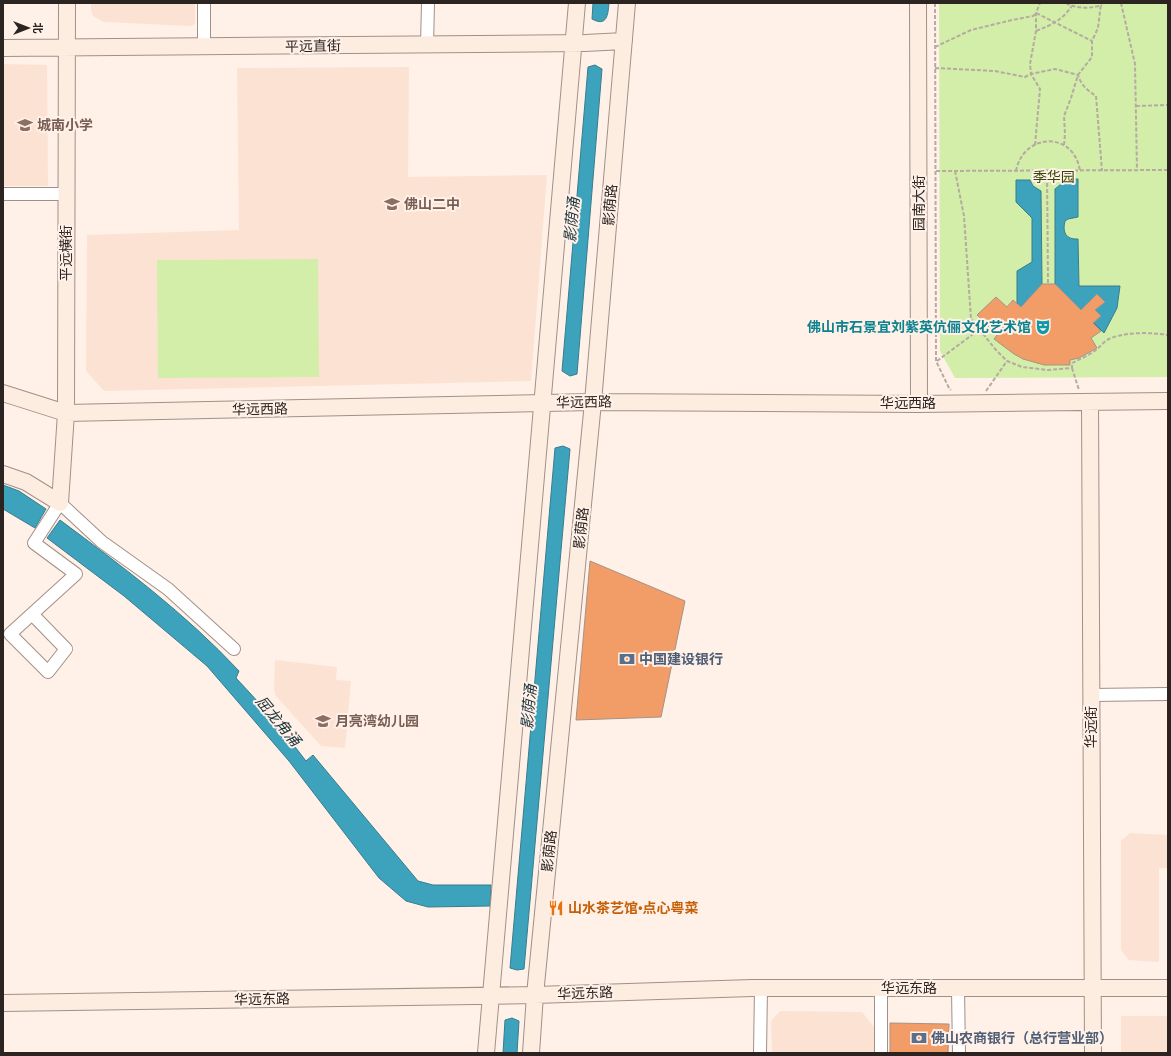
<svg xmlns="http://www.w3.org/2000/svg" width="1171" height="1056" viewBox="0 0 1171 1056" font-family="Rubik,'Noto Sans SC',sans-serif">
<style>
.built{fill:#fce2d3}
.green{fill:#d2eea9}
.water{fill:#3da3bc;stroke:#387d8d}
.building{fill:#f29c67;stroke:#a49389}
.lines{fill:none;stroke-linecap:round;stroke-linejoin:round}
.street-casing{stroke:#a19087;stroke-width:14}
.secondary-casing{stroke:#a19087;stroke-width:18}
.path{stroke:#b6aaa3;stroke-width:2;stroke-dasharray:4 2;stroke-linecap:butt}
.street{stroke:#fff;stroke-width:12}
.secondary{stroke:#fdede0;stroke-width:16}
.labels{text-anchor:middle;stroke-width:4;stroke-linejoin:round;paint-order:stroke}
.street-label{font-size:14px;fill:#2b2420;stroke:#fff0e8}
.education-label{font-size:14px;font-weight:bold;fill:#785e54;stroke:#fff0e8;text-anchor:start}
.park-label{font-size:14px;fill:#344804;stroke:#fff0e8}
.culture-label{font-size:14px;font-weight:bold;fill:#0d838f;stroke:#fff0e8;text-anchor:end}
.service-label{font-size:14px;font-weight:bold;fill:#4e5e75;stroke:#fff0e8;text-anchor:start}
.food-label{font-size:14px;font-weight:bold;fill:#c56008;stroke:#fff0e8;text-anchor:start}
.water-label{font-size:15px;font-style:italic;fill:#1f363d;stroke:#fff0e8}
</style>
<rect width="100%" height="100%" fill="#fff0e8"/>
<path class="built" d="M 91,3 L 195,3 L 195,24 L 190,26 L 104,22 L 93,16 L 91,9 Z
M 3,64 L 47,65 L 48,186 L 3,186 Z
M 409,67 L 408,177 L 547,175 L 531,381 L 104,391 L 86,371 L 87,235 L 239,230 L 237,68 Z
M 275,660 L 337,667 L 336,680 L 351,681 L 345,748 L 321,746 L 276,696 L 274,689 Z
M 1130,833 L 1168,835 L 1168,868 L 1159,868 L 1159,962 L 1129,960 L 1121,950 L 1121,841 Z
M 780,1011 L 862,1012 L 875,1028 L 875,1053 L 772,1053 L 771,1021 Z
M 1121,1016 L 1168,1016 L 1168,1053 L 1121,1053 Z"/>
<path class="green" d="M 939,3 L 1168,3 L 1168,377 L 955,378 L 940,351 Z
M 318,259 L 319,377 L 158,378 L 157,260 Z"/>
<path class="water" d="M 593,3 L 609,3 C 608,15 607,27 592,19 Z
M 595,65 L 602,69 L 577,374 L 570,376 L 562,371 L 588,67 Z
M 1064,179 L 1078,179 L 1078,217 L 1068,219 L 1065,221 C 1062,232 1066,240 1078,239 L 1079,286 L 1120,286 L 1117,308 L 1104,333 L 1055,284 L 1055,189 L 1060,185 Z
M 1016,180 L 1030,180 L 1033,186 L 1041,191 L 1042,284 L 1021,307 L 1017,304 L 1017,271 L 1032,262 L 1032,218 L 1016,202 Z
M 563,446 L 570,449 L 524,969 L 517,970 L 510,968 L 555,448 Z
M 3,485 L 19,491 L 46,509 L 35,528 L 3,509 Z
M 60,520 C 123,567 185,613 239,671 L 236,678 C 261,704 284,732 306,761 L 313,755 L 418,881 L 433,885 L 491,885 L 490,906 L 428,907 L 406,901 L 379,878 L 289,761 L 207,666 L 124,596 L 47,538 Z
M 512,1018 L 519,1021 L 517,1053 L 503,1053 L 505,1020 Z"/>
<path class="building" d="M 1042,284 L 1055,284 L 1081,310 L 1097,294 L 1105,302 L 1095,310 L 1101,316 L 1093,323 L 1101,331 L 1091,338 L 1097,348 L 1079,358 L 1070,360 L 1070,365 L 1044,365 L 1023,359 L 1014,354 L 994,339 L 997,335 L 977,315 L 996,297 L 1007,307 L 1013,300 L 1021,307 Z
M 590,561 L 685,601 L 661,717 L 576,720 Z
M 890,1023 L 949,1024 L 948,1053 L 890,1053 Z"/>
<g class="lines">
<defs>
<path id="street" d="M 204,3 L 204,47
M 427,45 L 428,3
M 3,194 L 66,194
M 32,614 L 66,649 L 48,672 L 10,634 L 76,574 L 34,543 L 60,503 L 102,542 L 168,589 L 234,649
M 1091,695 L 1168,694
M 881,988 L 881,1053
M 958,989 L 959,1053
M 760,1053 L 761,988"/>
<path id="secondary" d="M 918,3 L 919,404
M 3,48 L 585,43 L 624,41
M 3,393 L 66,413 L 593,402 L 919,404 L 1168,401
M 1090,402 L 1093,1053
M 3,474 L 26,482 L 60,503 L 66,413 L 67,3
M 3,1003 L 535,995 L 752,988 L 1168,988
M 486,1053 L 577,3
M 531,1053 L 535,995 L 593,402 L 627,3"/>
</defs>
<use href="#street" class="street-casing"/>
<use href="#secondary" class="secondary-casing"/>
<path class="path" d="M 935,3 L 936,361 L 949,388 L 951,390
M 1066,3 C 1078,9 1089,9 1102,5
M 1121,3 L 1135,64 L 1137,171
M 1036,31 C 1053,24 1061,21 1072,6
M 935,47 L 971,30 L 1012,20 L 1033,16 L 1036,13 L 1092,41
M 935,68 L 995,71 L 1025,77 L 1031,74 L 1055,69 L 1078,75 C 1081,85 1087,90 1096,96 L 1102,171
M 1136,106 L 1168,105
M 1035,145 L 1040,89 L 1031,74 L 1030,64 L 1036,31 L 1036,13 L 1040,3
M 1064,145 L 1065,134 L 1064,116 L 1071,98 L 1078,75 L 1092,57 L 1092,41 L 1098,28 L 1101,3
M 936,171 L 1168,170
M 955,171 L 964,216 L 971,319 L 996,350 L 1007,361 L 1022,367 L 1048,370 L 1072,368 L 1072,363 C 1080,359 1090,355 1097,349 C 1101,346 1103,342 1109,339 C 1124,332 1151,332 1168,335
M 1016,171 C 1023,133 1074,130 1080,171
M 1047,171 L 1048,284
M 937,361 L 980,329
M 1072,368 L 1079,390
M 986,391 L 1007,361"/>
<use href="#street" class="street"/>
<use href="#secondary" class="secondary"/>
</g>
<defs>
<symbol id="school-bare" viewBox="-9 -9 18 18"><path d="M0-5L7-2L0 1L-7-2ZM-4 1L0 2.5L4 1V4Q0 6-4 4Z" fill="#8d6e63" stroke="#fff0e8" stroke-width="2.5" paint-order="stroke"/></symbol>
<symbol id="theatre-bare" viewBox="-9 -9 18 18"><path d="M-5-5.5Q0-4 5-5.5V0Q5 5 0 6Q-5 5-5 0ZM-3.3-2.5H-1v1.5H-3.3ZM1-2.5H3.3v1.5H1ZM-2.8 1Q0 5.5 2.8 1Z" fill="#0f9aa8" stroke="#fff0e8" stroke-width="2.5" paint-order="stroke"/></symbol>
<symbol id="bank-bare" viewBox="-9 -9 18 18"><path d="M-6-4H6V4H-6ZM0-2.3a2.3 2.3 0 1 0 0 4.6a2.3 2.3 0 1 0 0-4.6Z" fill="#5c6f8a" stroke="#fff0e8" stroke-width="2.5" paint-order="stroke"/></symbol>
<symbol id="restaurant-bare" viewBox="-9 -9 18 18"><path d="M-5-6h1v4h1v-4h1v4h1v-4h1v5L-1.5 .5V6h-2V.5L-5-1ZM5-6V6H3V1.5H1.5Q1.5-4 5-6Z" fill="#e8710a" stroke="#fff0e8" stroke-width="2.5" paint-order="stroke"/></symbol>
</defs>
<g fill-rule="evenodd">
<use href="#school-bare" x="14" y="114" width="22" height="22"/>
<use href="#school-bare" x="381" y="193" width="22" height="22"/>
<use href="#theatre-bare" x="1032" y="316" width="22" height="22"/>
<use href="#bank-bare" x="616" y="648" width="22" height="22"/>
<use href="#school-bare" x="312" y="710" width="22" height="22"/>
<use href="#restaurant-bare" x="545" y="897" width="22" height="22"/>
<use href="#bank-bare" x="908" y="1027" width="22" height="22"/>
</g>
<g class="labels">
<g class="street-label">
<text transform="translate(313 46) rotate(-1)" y="5">平远直街</text>
<text transform="translate(919 203) rotate(-90)" y="5">园南大街</text>
<text transform="translate(610 205) rotate(-85)" y="5">影荫路</text>
<text transform="translate(66 253) rotate(-90)" y="5">平远横街</text>
<text transform="translate(584 402) rotate(-1)" y="5">华远西路</text>
<text x="908" y="408">华远西路</text>
<text transform="translate(260 409) rotate(-1)" y="5">华远西路</text>
<text transform="translate(581 528) rotate(-84)" y="5">影荫路</text>
<text transform="translate(1091 727) rotate(-90)" y="5">华远街</text>
<text transform="translate(549 851) rotate(-84)" y="5">影荫路</text>
<text x="909" y="993">华远东路</text>
<text transform="translate(585 993) rotate(-2)" y="5">华远东路</text>
<text transform="translate(262 999) rotate(-1)" y="5">华远东路</text>
</g>
<g class="education-label">
<text x="37" y="130">城南小学</text>
<text x="404" y="209">佛山二中</text>
<text x="335" y="726">月亮湾幼儿园</text>
</g>
<g class="park-label">
<text x="1054" y="182">季华园</text>
</g>
<g class="culture-label">
<text x="1031" y="332">佛山市石景宜刘紫英伉俪文化艺术馆</text>
</g>
<g class="service-label">
<text x="639" y="664">中国建设银行</text>
<text x="931" y="1043">佛山农商银行（总行营业部）</text>
</g>
<g class="food-label">
<text x="568" y="913">山水茶艺馆·点心粤菜</text>
</g>
<g class="water-label">
<text transform="translate(572 220) rotate(-85)" y="5">影荫涌</text>
<text transform="translate(529 707) rotate(-85)" y="5">影荫涌</text>
<text transform="translate(278 721) rotate(50)" y="5">屈龙角涌</text>
</g>
</g>
<rect width="1171" height="1056" fill="none" stroke="#2b2420" stroke-width="8"/>
<g transform="translate(28 28) rotate(90)" stroke="#fff0e8" stroke-width="3" paint-order="stroke">
<path d="M0-3L7 15L0 10L-7 15Z" fill="#2b2420"/>
<text y="-6" font-size="11" font-weight="bold" text-anchor="middle" fill="#2b2420">北</text>
</g>
</svg>
